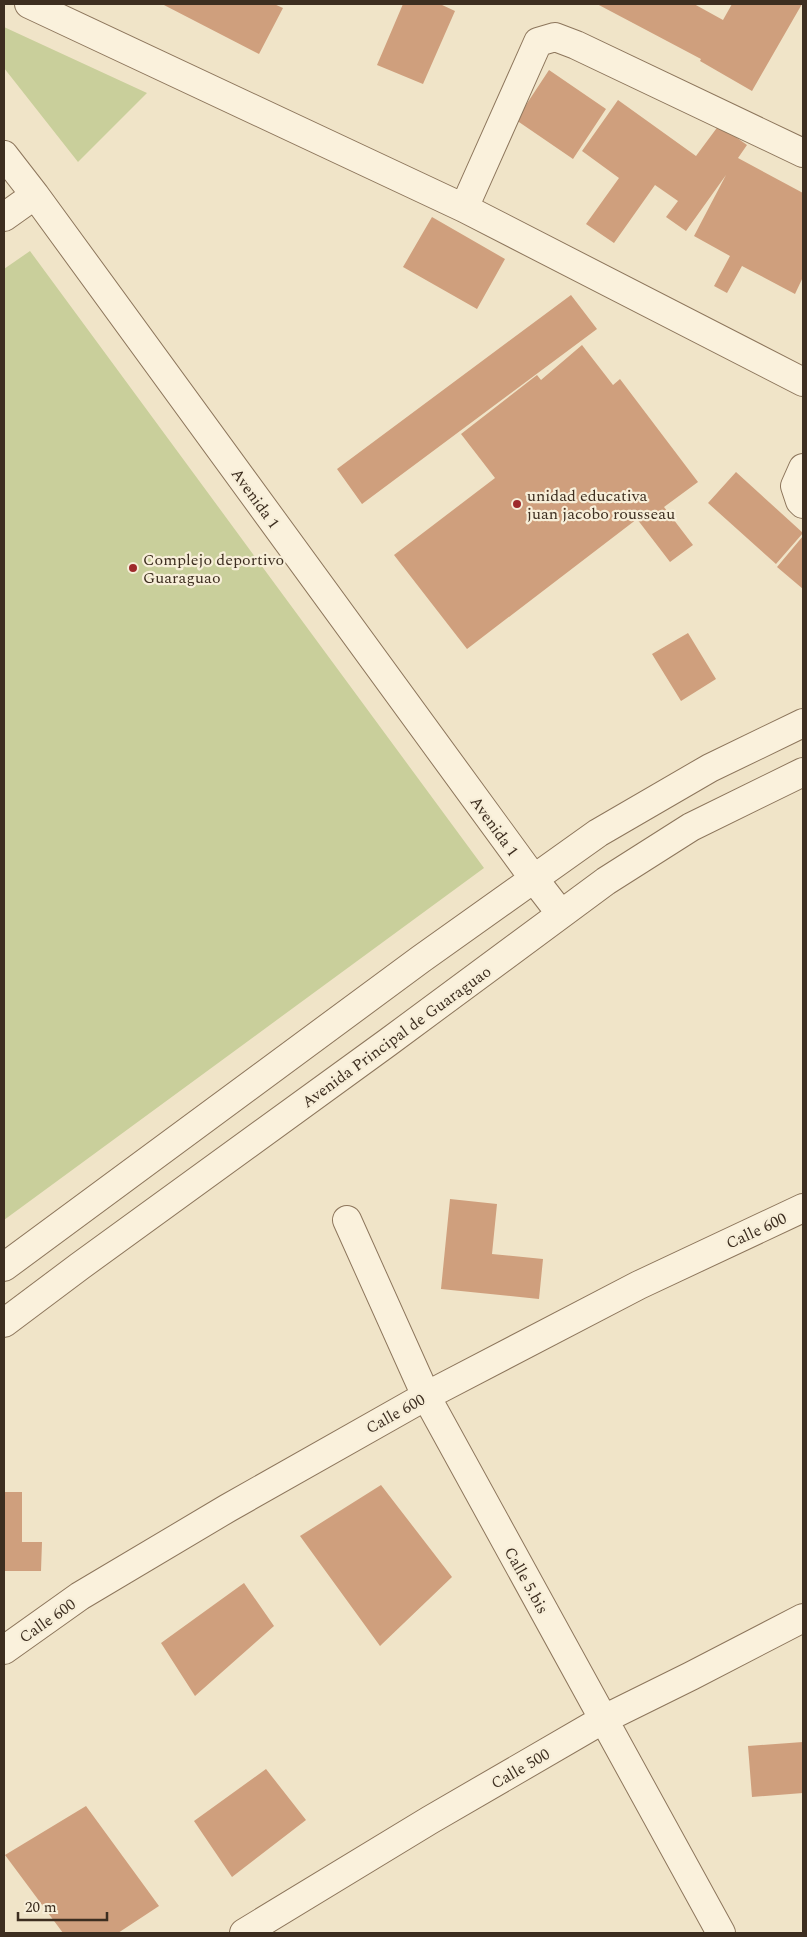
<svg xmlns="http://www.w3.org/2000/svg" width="807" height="1937" viewBox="0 0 807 1937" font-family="Spectral,serif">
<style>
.green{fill:#c9cf9b}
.building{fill:#cf9f7d}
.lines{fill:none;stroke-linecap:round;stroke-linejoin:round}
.minor-casing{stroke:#8d765c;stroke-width:30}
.minor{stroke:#faf1dc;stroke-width:28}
.poi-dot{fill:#9e2a2b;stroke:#f7eed8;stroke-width:2}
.labels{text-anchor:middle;stroke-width:4.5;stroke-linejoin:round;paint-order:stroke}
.poi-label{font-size:16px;fill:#3d2e20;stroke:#f7eed8;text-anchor:start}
.street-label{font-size:16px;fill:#3d2e20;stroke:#f7eed8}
</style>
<rect width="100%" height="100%" fill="#f0e4c8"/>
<path class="green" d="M 4,27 L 147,93 L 78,162 L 4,68 Z
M 30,251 L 484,868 L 4,1220 L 4,269 Z"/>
<path class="building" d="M 162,4 L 274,4 L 283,8 L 259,54 Z
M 403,4 L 440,4 L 455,11 L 423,84 L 377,65 Z
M 597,4 L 694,4 L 723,20 L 732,4 L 802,4 L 752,91 L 700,61 L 701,59 Z
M 549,70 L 606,109 L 573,159 L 516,120 Z
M 618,100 L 696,156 L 719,125 L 747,145 L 738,158 L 803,193 L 803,277 L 795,294 L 742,266 L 727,293 L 714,286 L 730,256 L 694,236 L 726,175 L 686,231 L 666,217 L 678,201 L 655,185 L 614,243 L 586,224 L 619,178 L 582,151 Z
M 432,217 L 505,259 L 477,309 L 403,267 Z
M 571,295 L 597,329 L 362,504 L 337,469 Z
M 582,345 L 613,385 L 620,379 L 698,482 L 664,507 L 693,545 L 670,562 L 637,519 L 467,649 L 394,555 L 495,478 L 461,434 L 537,375 L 541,380 Z
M 736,472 L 803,533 L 776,564 L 708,503 Z
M 803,536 L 803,589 L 777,567 Z
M 688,633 L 716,679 L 681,701 L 652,654 Z
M 450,1199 L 497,1204 L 492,1254 L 543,1259 L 539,1299 L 441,1289 Z
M 381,1485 L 452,1577 L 380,1646 L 300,1536 Z
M 4,1492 L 22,1492 L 22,1542 L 42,1542 L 41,1571 L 4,1571 Z
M 244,1583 L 274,1626 L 195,1696 L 161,1643 Z
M 803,1742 L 803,1793 L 752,1797 L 748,1746 Z
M 266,1769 L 306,1820 L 232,1877 L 194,1821 Z
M 86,1806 L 159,1906 L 118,1933 L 63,1933 L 5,1855 Z"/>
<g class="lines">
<defs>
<path id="minor" d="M 29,4 L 464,208 L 803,382
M 4,155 L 35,195 L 534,879 L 561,914
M 464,208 L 538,42 L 555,37 L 576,45 L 803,153
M 4,217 L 35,195
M 803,468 L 795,486 L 800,501 L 803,504
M 347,1220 L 426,1396 L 721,1933
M 4,1267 L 421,959 L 598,833 L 710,768 L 803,723
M 4,1323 L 80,1266 L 387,1043 L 606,881 L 691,827 L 803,772
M 4,1650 L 80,1596 L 228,1508 L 426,1396 L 639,1285 L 803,1208
M 244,1933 L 430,1820 L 604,1719 L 691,1676 L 803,1618"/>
</defs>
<use href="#minor" class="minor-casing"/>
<use href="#minor" class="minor"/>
</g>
<g class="poi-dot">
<circle cx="517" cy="504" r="5"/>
<circle cx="133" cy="568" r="5"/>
</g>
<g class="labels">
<g class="poi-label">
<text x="527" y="501">unidad educativa<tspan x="527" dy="18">juan jacobo rousseau</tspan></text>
<text x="143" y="565">Complejo deportivo<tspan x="143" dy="18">Guaraguao</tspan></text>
</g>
<g class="street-label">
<text transform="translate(256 498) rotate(54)" y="6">Avenida 1</text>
<text transform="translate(495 826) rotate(54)" y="6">Avenida 1</text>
<text transform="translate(396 1036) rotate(-36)" y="6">Avenida Principal de Guaraguao</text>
<text transform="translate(756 1230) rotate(-25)" y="6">Calle 600</text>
<text transform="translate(395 1413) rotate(-29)" y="6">Calle 600</text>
<text transform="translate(527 1580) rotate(61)" y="6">Calle 5.bis</text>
<text transform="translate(47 1620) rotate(-35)" y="6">Calle 600</text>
<text transform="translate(520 1768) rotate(-30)" y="6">Calle 500</text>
</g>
</g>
<rect width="807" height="1937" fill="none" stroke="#3d2e20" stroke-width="10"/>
<path d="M18 1912v8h89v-8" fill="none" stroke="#3d2e20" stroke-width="2.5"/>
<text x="25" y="1912" font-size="15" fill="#3d2e20" stroke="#f7eed8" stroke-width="4" paint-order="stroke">20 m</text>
</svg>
